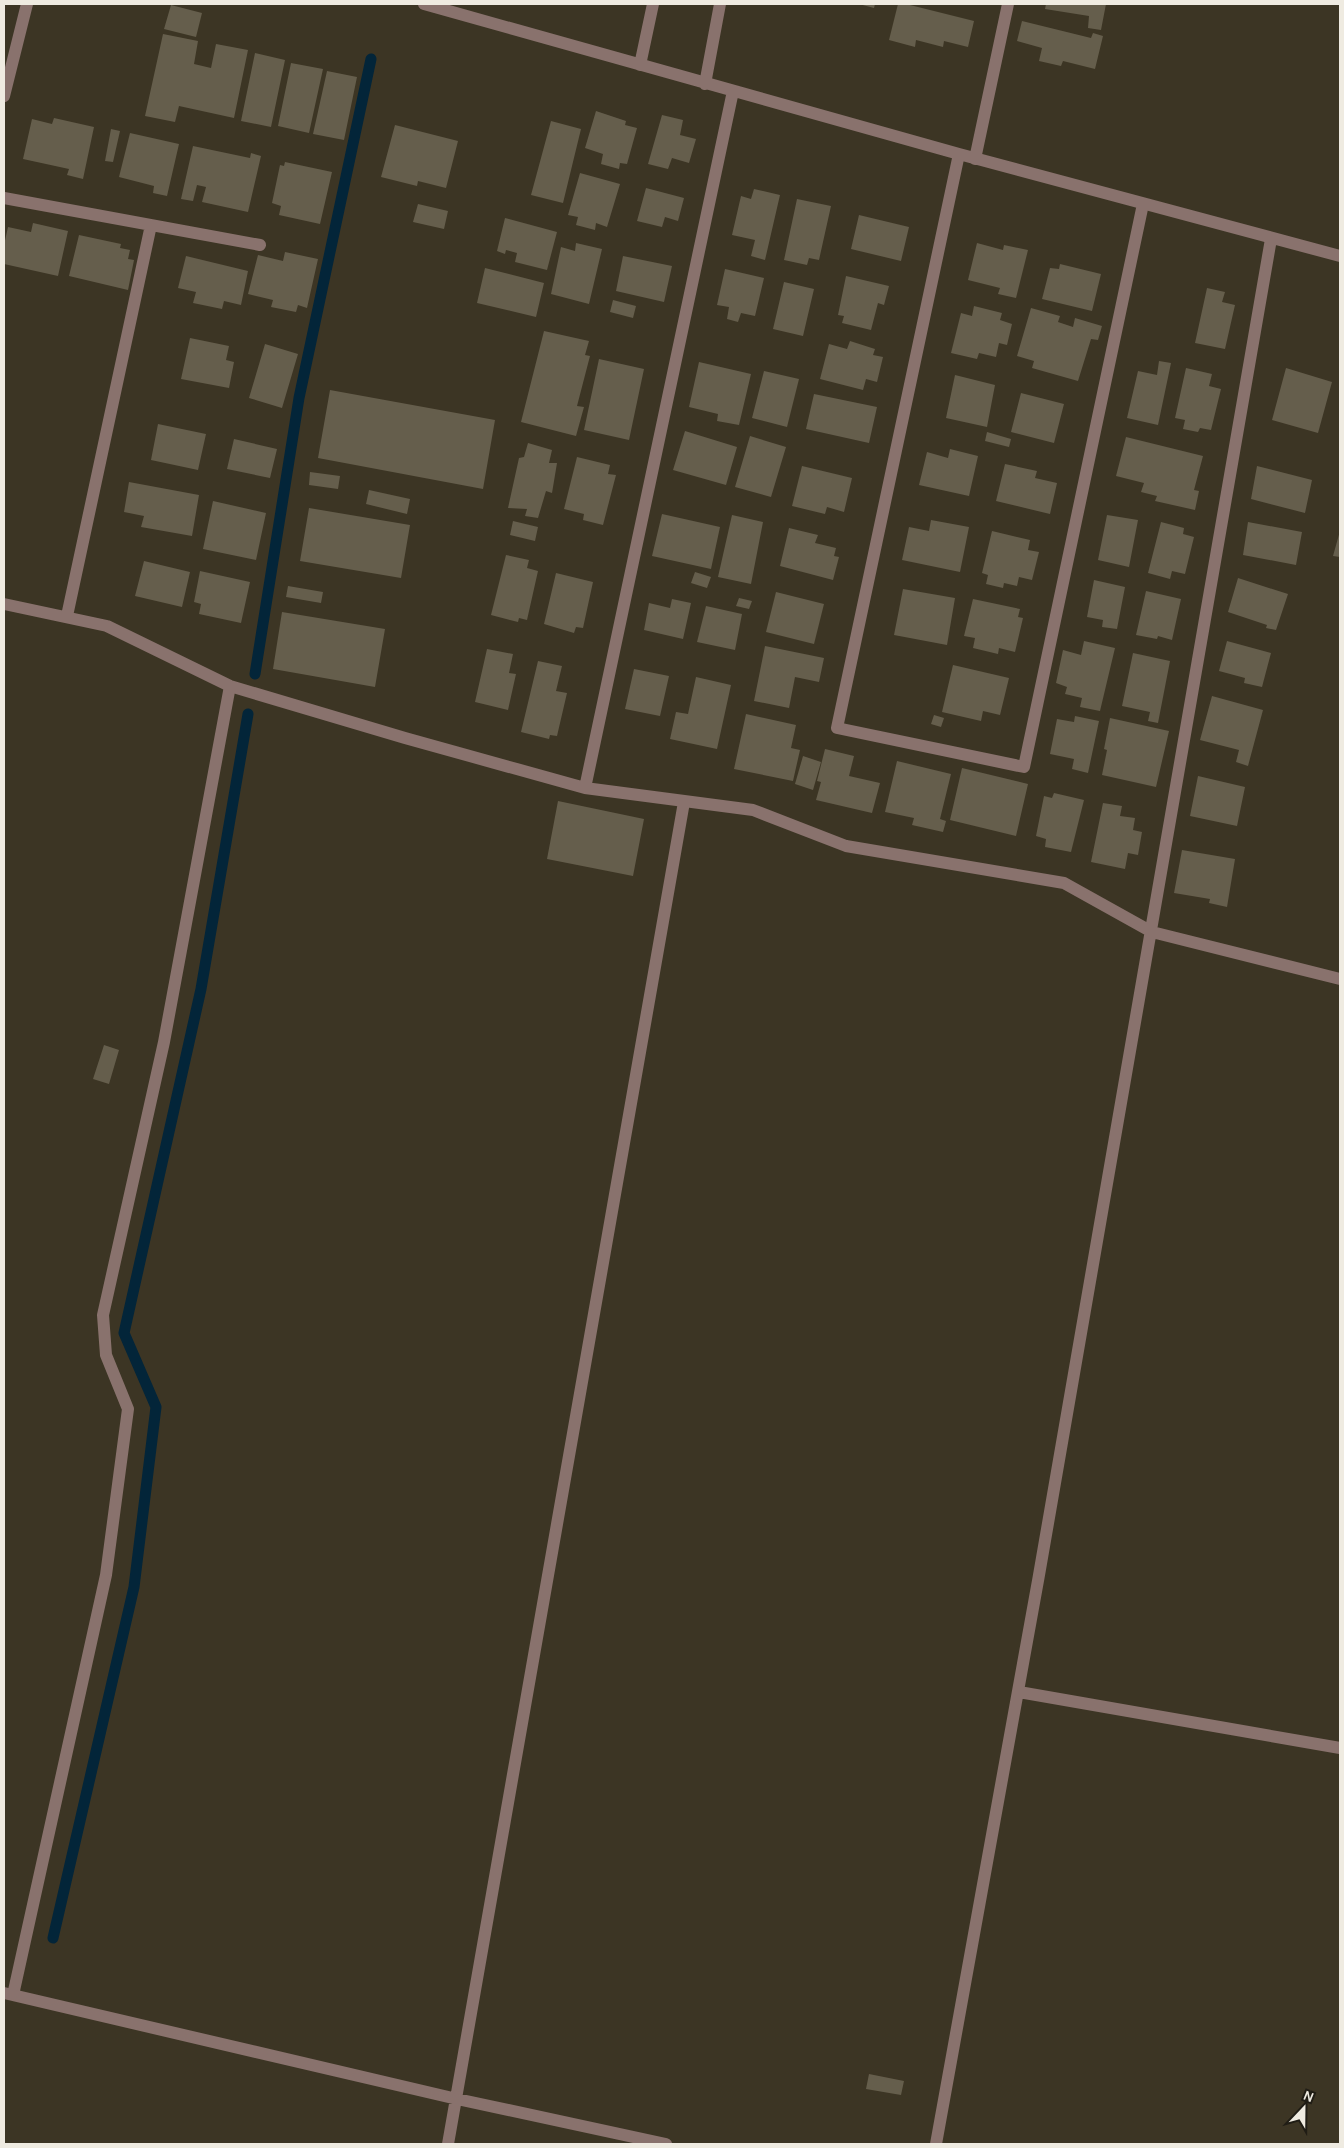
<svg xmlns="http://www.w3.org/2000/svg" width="1344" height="2148" viewBox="0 0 1344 2148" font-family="Karla,sans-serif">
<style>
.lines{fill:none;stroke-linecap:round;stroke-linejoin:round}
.stream{stroke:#032539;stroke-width:11}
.building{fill:#655e4c}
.minor{stroke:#89726d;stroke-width:12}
</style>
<rect width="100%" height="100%" fill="#3c3524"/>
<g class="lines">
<path class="stream" d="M 255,674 L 299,398 L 371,59
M 53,1938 L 134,1587 L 156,1407 L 124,1333 L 201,989 L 248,714"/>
</g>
<path class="building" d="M 859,4 L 875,4 L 874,8 Z
M 898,4 L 906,4 L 974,21 L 968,47 L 944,41 L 943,47 L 916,40 L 915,47 L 889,40 Z
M 1046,4 L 1106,4 L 1101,30 L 1088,28 L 1089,16 L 1045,9 Z
M 171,5 L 202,13 L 196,37 L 164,29 Z
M 1022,21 L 1091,38 L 1093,33 L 1103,36 L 1095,69 L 1063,61 L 1061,66 L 1039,61 L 1042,48 L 1017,41 Z
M 163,34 L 198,41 L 194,64 L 211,68 L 216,44 L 248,50 L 234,118 L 179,106 L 175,122 L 145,116 Z
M 255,53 L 285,60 L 271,127 L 241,121 Z
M 291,63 L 323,69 L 309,133 L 278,126 Z
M 327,71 L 357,77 L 344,140 L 313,134 Z
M 596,111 L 626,121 L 625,125 L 637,128 L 627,164 L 620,163 L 619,169 L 601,164 L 603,154 L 585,148 Z
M 662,115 L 683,120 L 680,135 L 696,139 L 689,163 L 672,158 L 668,169 L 648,164 Z
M 54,118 L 94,127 L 83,179 L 67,175 L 69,169 L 23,159 L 32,119 L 52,124 Z
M 551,121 L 581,129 L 563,203 L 531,195 Z
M 395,125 L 458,141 L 446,188 L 418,181 L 417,186 L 381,177 Z
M 111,129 L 120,131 L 113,162 L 105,161 Z
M 130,133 L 179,144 L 167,196 L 153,193 L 154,186 L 119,177 Z
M 193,146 L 250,158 L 251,153 L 261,156 L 248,212 L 202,202 L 206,187 L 197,185 L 193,201 L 181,199 Z
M 285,162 L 332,172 L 320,224 L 279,215 L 281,206 L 272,203 L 280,165 L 284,166 Z
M 580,173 L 620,184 L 607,227 L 596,223 L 595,230 L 576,225 L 578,217 L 568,215 Z
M 646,188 L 684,198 L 678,221 L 665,217 L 662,227 L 637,221 Z
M 754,189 L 780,195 L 765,260 L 751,256 L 755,240 L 732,235 L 741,196 L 751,199 Z
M 797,199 L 831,206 L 819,260 L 809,258 L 807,265 L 784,260 Z
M 418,204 L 448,211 L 444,229 L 413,222 Z
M 859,215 L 909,227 L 901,261 L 851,249 Z
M 505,218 L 557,232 L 547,270 L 515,262 L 517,253 L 506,250 L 505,254 L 497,251 Z
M 33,223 L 68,231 L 58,276 L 4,264 L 4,245 L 8,227 L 31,232 Z
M 79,235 L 121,244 L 120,248 L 130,250 L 128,259 L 134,260 L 128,290 L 69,276 Z
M 576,243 L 602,249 L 589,304 L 551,294 L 561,247 L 575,251 Z
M 977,243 L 1003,250 L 1004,245 L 1028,250 L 1016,298 L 998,294 L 1000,288 L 968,280 Z
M 285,252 L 318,259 L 307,308 L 298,305 L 296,312 L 271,307 L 273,300 L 248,294 L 258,255 L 283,261 Z
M 186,256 L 248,271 L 241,305 L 224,301 L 222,309 L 193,303 L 196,292 L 178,288 Z
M 623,256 L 672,266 L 664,302 L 616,291 Z
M 1060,264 L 1101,274 L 1092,311 L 1042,299 L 1050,268 L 1059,269 Z
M 485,268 L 544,283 L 536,317 L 477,303 Z
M 725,269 L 764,278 L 755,316 L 741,313 L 738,322 L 727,319 L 729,307 L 717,305 Z
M 846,276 L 889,286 L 884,305 L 878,303 L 871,330 L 842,323 L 844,316 L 838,315 Z
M 784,282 L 814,289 L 803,336 L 773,329 Z
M 1207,288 L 1225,292 L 1222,302 L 1235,305 L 1225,349 L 1195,343 Z
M 613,300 L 636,306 L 633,318 L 610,312 Z
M 974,306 L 1002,313 L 1000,320 L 1012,324 L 1007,345 L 999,343 L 996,357 L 979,353 L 977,359 L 951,353 L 961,313 L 972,316 Z
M 1031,308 L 1060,316 L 1058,322 L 1073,327 L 1075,318 L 1102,326 L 1098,340 L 1091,339 L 1078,381 L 1032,368 L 1034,361 L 1017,356 Z
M 544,331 L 589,341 L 585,355 L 590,356 L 577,406 L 584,407 L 576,436 L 521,422 Z
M 190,338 L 229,346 L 226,360 L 234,362 L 229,388 L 181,379 Z
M 850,341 L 875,349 L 873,355 L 883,357 L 877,382 L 866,379 L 863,390 L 820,379 L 829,344 L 847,349 Z
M 265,344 L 298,354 L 282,408 L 249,398 Z
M 599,359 L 644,369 L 629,440 L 584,430 Z
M 1159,361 L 1171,363 L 1158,425 L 1127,418 L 1138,371 L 1157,375 Z
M 699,362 L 751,374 L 739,425 L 717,421 L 718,414 L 689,407 Z
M 1186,368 L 1212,374 L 1209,386 L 1221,389 L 1211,430 L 1200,428 L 1198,432 L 1183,429 L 1185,420 L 1175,418 Z
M 1286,368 L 1332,382 L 1318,433 L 1272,420 Z
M 764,371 L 799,379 L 787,427 L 752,418 Z
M 955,375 L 995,385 L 987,427 L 946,418 Z
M 330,390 L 495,420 L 483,489 L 318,458 Z
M 1021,393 L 1064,404 L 1054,443 L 1011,432 Z
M 814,394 L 877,407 L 869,443 L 806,429 Z
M 158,424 L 206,434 L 198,470 L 151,460 Z
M 685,431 L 737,447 L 726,485 L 673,470 Z
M 987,432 L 1011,439 L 1009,447 L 985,441 Z
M 750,436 L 786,447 L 771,497 L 735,487 Z
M 1126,437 L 1203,456 L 1194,490 L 1199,491 L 1195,510 L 1155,501 L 1157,496 L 1141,492 L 1144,483 L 1116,476 Z
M 234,439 L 277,449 L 270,478 L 227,469 Z
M 528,443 L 552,450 L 549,463 L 557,463 L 552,493 L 546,491 L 538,518 L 525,516 L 527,509 L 508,508 L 519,458 L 524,457 Z
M 950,449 L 978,456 L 969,496 L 919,485 L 927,452 L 948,458 Z
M 577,457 L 610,465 L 608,474 L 616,475 L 603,525 L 583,520 L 584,514 L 564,509 Z
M 1005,464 L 1037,471 L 1035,478 L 1057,483 L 1050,514 L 996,501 Z
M 802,466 L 852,478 L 844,512 L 827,507 L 825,514 L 792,506 Z
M 1257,466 L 1312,480 L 1305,513 L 1251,499 Z
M 310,472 L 340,476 L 338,489 L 309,485 Z
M 129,482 L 199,495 L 192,536 L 141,527 L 144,516 L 124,512 Z
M 369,490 L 410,499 L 407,514 L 366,504 Z
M 213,501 L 266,513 L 256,560 L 203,549 Z
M 309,508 L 410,525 L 401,578 L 300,561 Z
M 662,514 L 720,527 L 711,569 L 652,556 Z
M 732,515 L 763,522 L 751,584 L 718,577 Z
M 1107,515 L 1138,520 L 1129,567 L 1098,560 Z
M 931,520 L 969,527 L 960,572 L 902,560 L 909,527 L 929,531 Z
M 513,521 L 538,527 L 535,541 L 510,535 Z
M 1161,522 L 1184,528 L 1183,534 L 1194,537 L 1185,574 L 1172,571 L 1170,579 L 1148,573 Z
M 1248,522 L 1302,532 L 1296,565 L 1243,555 Z
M 789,528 L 818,535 L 815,543 L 836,548 L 834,556 L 839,557 L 833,580 L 780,566 Z
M 992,531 L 1030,540 L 1028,550 L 1039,552 L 1032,580 L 1019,577 L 1017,586 L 1004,583 L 1003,588 L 986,584 L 988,575 L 982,573 Z
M 1340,531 L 1340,557 L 1333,556 Z
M 506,555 L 529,560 L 527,568 L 538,571 L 527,620 L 519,618 L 518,622 L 491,615 Z
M 144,561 L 190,572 L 182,607 L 135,596 Z
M 200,571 L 250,582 L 241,623 L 199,614 L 201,604 L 194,602 Z
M 695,572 L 711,577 L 707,588 L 691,583 Z
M 556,573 L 593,582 L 583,628 L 576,627 L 574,633 L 544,624 Z
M 1238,578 L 1288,594 L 1276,630 L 1266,628 L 1267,625 L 1228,612 Z
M 1094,580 L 1125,587 L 1117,629 L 1102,627 L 1103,620 L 1087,617 Z
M 288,586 L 323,592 L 321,603 L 286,597 Z
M 903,589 L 955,598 L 947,645 L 894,635 Z
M 1146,591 L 1181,599 L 1172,640 L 1158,636 L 1157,639 L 1136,635 Z
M 776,592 L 824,604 L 814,644 L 766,632 Z
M 739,598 L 752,601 L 749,609 L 736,606 Z
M 672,599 L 691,603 L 683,639 L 644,630 L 649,603 L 670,608 Z
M 973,599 L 1020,609 L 1018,617 L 1023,618 L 1015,652 L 999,648 L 998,654 L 973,648 L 975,638 L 964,636 Z
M 706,606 L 742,614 L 735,650 L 697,642 Z
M 282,612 L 385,629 L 375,687 L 273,669 Z
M 1084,641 L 1115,648 L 1100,711 L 1080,707 L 1082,698 L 1065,694 L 1067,687 L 1056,683 L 1063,650 L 1081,655 Z
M 1227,641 L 1271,653 L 1262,687 L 1244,683 L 1245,678 L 1219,671 Z
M 765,646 L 824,658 L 819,682 L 795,677 L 789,708 L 754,701 Z
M 487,649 L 513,654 L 509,673 L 516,674 L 508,710 L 475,702 Z
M 1133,653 L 1170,661 L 1158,723 L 1148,721 L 1150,712 L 1122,706 Z
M 538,661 L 562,666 L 556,691 L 567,693 L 557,736 L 550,735 L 549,739 L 521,732 Z
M 953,665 L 1009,678 L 1000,715 L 983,711 L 981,721 L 942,712 Z
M 634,669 L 669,676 L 660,716 L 625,709 Z
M 696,677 L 731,685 L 717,749 L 670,739 L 676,712 L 688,714 Z
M 1212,696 L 1263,710 L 1248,766 L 1236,762 L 1239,750 L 1200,740 Z
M 746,714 L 796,725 L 791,748 L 800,750 L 793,781 L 734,769 Z
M 934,715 L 944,718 L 941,727 L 931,724 Z
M 1075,716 L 1099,721 L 1088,773 L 1072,769 L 1074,759 L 1050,754 L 1057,719 L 1074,722 Z
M 1110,718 L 1169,731 L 1156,787 L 1102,775 L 1107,750 L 1104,749 Z
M 825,749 L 854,756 L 849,776 L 880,783 L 872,813 L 816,800 L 821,782 L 817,781 Z
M 803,756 L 821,762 L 813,790 L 795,784 Z
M 897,761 L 951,774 L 940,819 L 946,821 L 943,832 L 912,825 L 914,818 L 885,812 Z
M 962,768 L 1028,784 L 1016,836 L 950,820 Z
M 1198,776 L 1245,787 L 1237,826 L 1190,816 Z
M 1054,793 L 1084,800 L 1071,852 L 1045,847 L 1046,839 L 1036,836 L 1044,796 L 1052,798 Z
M 558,801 L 644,819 L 633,876 L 547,859 Z
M 1103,803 L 1122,806 L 1120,816 L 1135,818 L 1133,830 L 1142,832 L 1138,855 L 1128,853 L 1125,869 L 1091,862 Z
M 1182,850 L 1235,859 L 1227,907 L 1209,903 L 1210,899 L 1174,893 Z
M 104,1045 L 119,1050 L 109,1084 L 93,1079 Z
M 869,2074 L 904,2081 L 901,2095 L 866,2089 Z"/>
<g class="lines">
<path class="minor" d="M 424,4 L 959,154 L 1340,256
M 640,65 L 653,4
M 705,84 L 720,4
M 4,96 L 27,4
M 959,154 L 837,728 L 1024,767 L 1143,204
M 975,159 L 1008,4
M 4,198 L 260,245
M 4,604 L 107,626 L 230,686 L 405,738 L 585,788 L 753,810 L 846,846 L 1064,883 L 1152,932 L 1340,979
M 67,616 L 151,225
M 585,788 L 733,91
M 1019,1692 L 1340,1748
M 4,1993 L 457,2099 L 666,2144
M 13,1995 L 106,1575 L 128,1409 L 106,1355 L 103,1315 L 164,1042 L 230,686
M 448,2144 L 684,802
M 936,2144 C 1053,1510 1162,875 1271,239"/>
</g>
<rect width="1344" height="2148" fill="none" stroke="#efebe1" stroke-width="10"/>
<g transform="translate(1304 2108) rotate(22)" stroke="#201d15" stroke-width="4" paint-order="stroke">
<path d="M0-4L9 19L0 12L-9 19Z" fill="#efebe1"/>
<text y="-8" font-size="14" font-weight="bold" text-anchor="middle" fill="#efebe1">N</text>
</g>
</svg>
